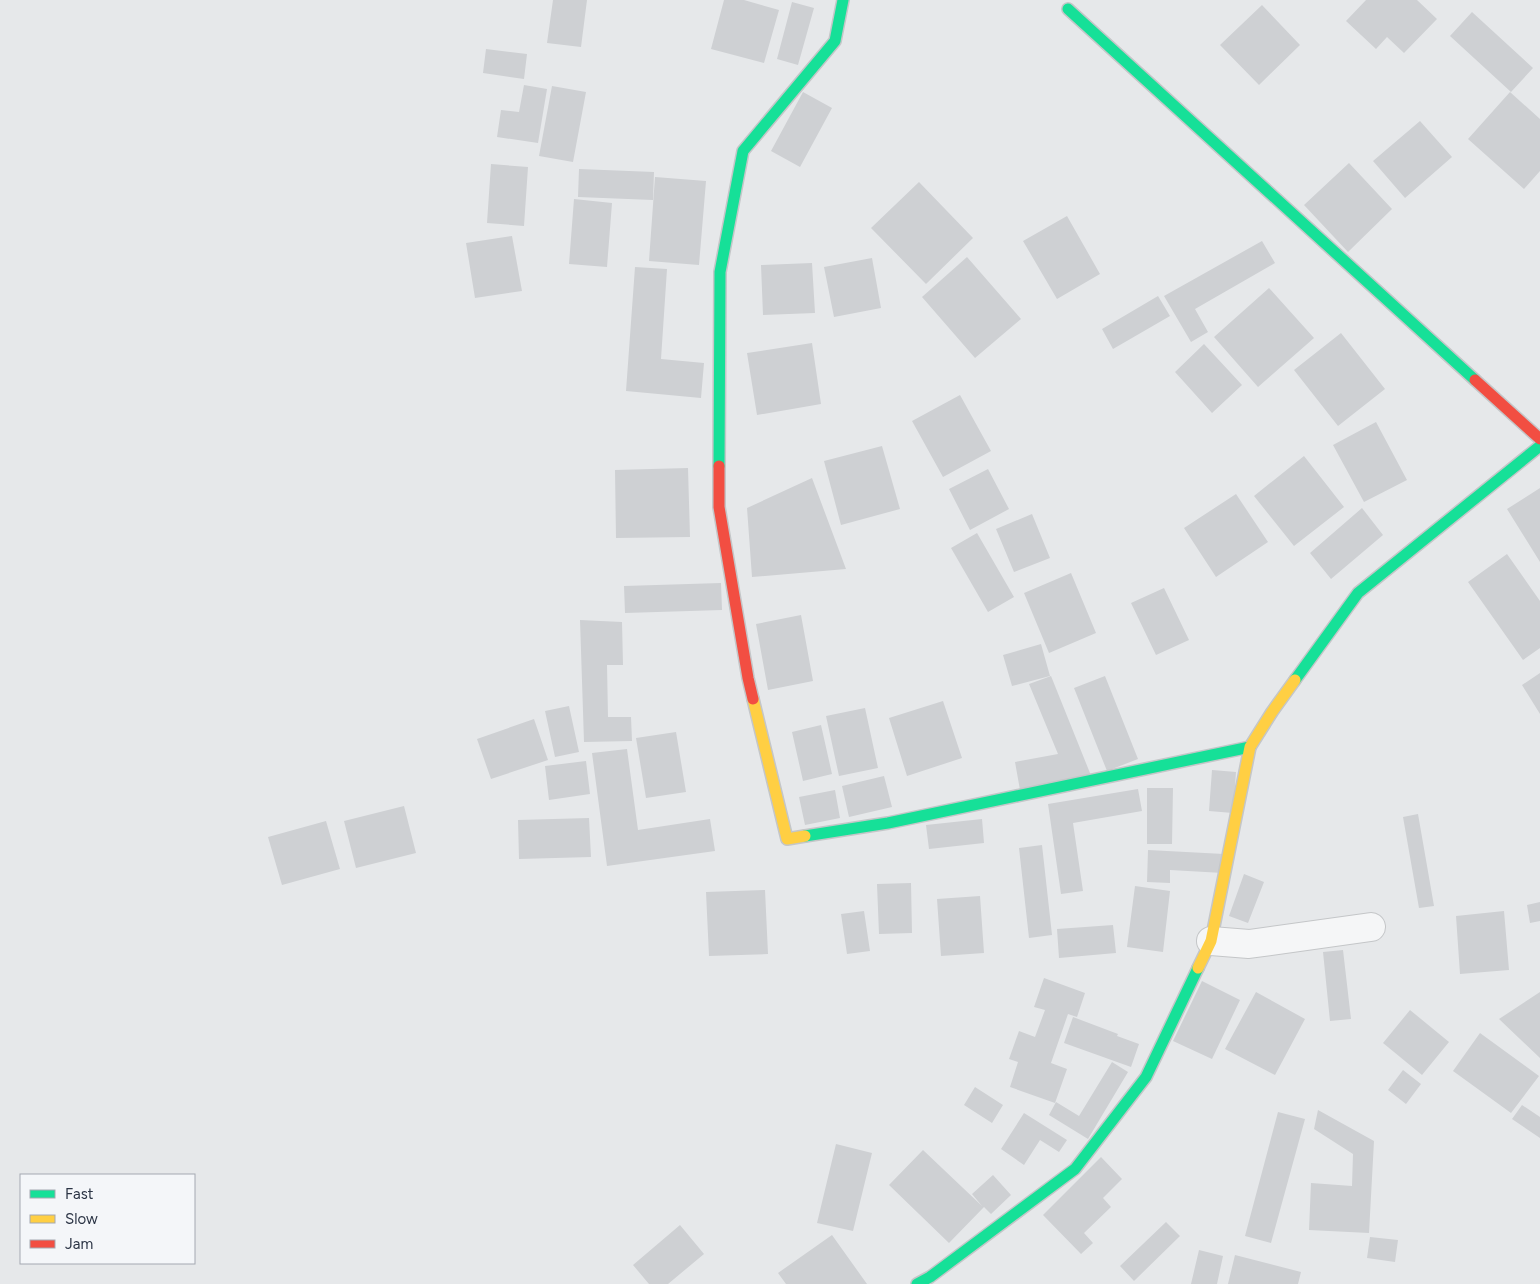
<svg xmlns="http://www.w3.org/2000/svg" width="1540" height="1284" viewBox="0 0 1540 1284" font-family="Figtree,sans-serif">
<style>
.building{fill:#ced0d3}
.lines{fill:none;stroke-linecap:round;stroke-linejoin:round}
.street-casing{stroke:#c4c6c8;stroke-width:30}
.fast-casing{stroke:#c4c6c8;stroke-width:14}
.slow-casing{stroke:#c4c6c8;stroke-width:14}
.jam-casing{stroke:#c4c6c8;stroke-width:14}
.street{stroke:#f5f6f7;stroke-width:28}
.fast{stroke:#16e098;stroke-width:11}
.slow{stroke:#ffcf43;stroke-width:11}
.jam{stroke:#f24e42;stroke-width:11}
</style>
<rect width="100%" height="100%" fill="#e6e8ea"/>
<path class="building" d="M 553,0 L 587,0 L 581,47 L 547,43 Z
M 724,0 L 744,0 L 779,10 L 764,63 L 711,49 Z
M 1366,0 L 1417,0 L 1437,19 L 1404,53 L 1387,37 L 1376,49 L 1346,21 Z
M 792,2 L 814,8 L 798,65 L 777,59 Z
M 1262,5 L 1300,45 L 1259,85 L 1220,45 Z
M 1472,12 L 1533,68 L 1511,92 L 1450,36 Z
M 486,49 L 527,54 L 524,79 L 483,73 Z
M 524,85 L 547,89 L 538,143 L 497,137 L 501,110 L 519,112 Z
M 552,86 L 586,92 L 573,162 L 539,156 Z
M 803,92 L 832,108 L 800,167 L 771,151 Z
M 1510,92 L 1540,119 L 1540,171 L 1524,189 L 1468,139 Z
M 1420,121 L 1452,157 L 1405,198 L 1373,161 Z
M 1349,163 L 1392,209 L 1348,252 L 1304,205 Z
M 491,164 L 528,167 L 524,226 L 487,223 Z
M 579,169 L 654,172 L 653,200 L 578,197 Z
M 655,177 L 706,181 L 699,265 L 649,261 Z
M 919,182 L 973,238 L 926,284 L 871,228 Z
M 574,199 L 612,203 L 607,267 L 569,264 Z
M 1067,216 L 1100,274 L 1057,299 L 1023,241 Z
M 512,236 L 522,291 L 475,298 L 466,243 Z
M 1262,241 L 1275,263 L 1195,309 L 1208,332 L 1191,342 L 1164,296 Z
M 967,257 L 1021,319 L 975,358 L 922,297 Z
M 872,258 L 881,308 L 834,317 L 824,267 Z
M 812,263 L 815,313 L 763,315 L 761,265 Z
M 635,267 L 667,269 L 661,359 L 704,363 L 701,398 L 626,391 Z
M 1269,288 L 1314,338 L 1258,387 L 1214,337 Z
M 1158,296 L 1170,316 L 1113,349 L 1102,329 Z
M 1341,333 L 1385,389 L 1338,426 L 1294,370 Z
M 812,343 L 821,404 L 757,415 L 747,353 Z
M 1204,344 L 1242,385 L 1212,413 L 1175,372 Z
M 960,395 L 991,451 L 943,477 L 912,421 Z
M 1376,422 L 1407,480 L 1364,502 L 1333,445 Z
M 882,446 L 900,509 L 841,525 L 824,461 Z
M 1304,456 L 1344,507 L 1294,546 L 1254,496 Z
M 688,468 L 690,537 L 616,538 L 615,470 Z
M 988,469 L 1009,509 L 970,530 L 949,489 Z
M 812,478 L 846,569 L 752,577 L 747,508 Z
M 1540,488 L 1540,562 L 1507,509 Z
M 1236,494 L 1268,542 L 1216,577 L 1184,528 Z
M 1362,508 L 1383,535 L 1331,579 L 1310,553 Z
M 1032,514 L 1050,558 L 1014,572 L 996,529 Z
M 977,533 L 1014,597 L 988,612 L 951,548 Z
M 1507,554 L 1540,601 L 1540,648 L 1523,660 L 1468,582 Z
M 1071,573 L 1096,633 L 1049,653 L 1024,593 Z
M 721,583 L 722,610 L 625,613 L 624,586 Z
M 1164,588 L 1189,640 L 1156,655 L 1131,603 Z
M 801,615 L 813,681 L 768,690 L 756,624 Z
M 580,620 L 622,622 L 623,665 L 607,665 L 608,717 L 631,717 L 632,741 L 584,742 Z
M 1041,644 L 1050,676 L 1012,686 L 1003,655 Z
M 1540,673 L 1540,714 L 1522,685 Z
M 1051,676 L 1092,778 L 1020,790 L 1015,762 L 1058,754 L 1029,684 Z
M 1105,676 L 1138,759 L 1107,771 L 1074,688 Z
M 943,701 L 962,758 L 907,776 L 889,718 Z
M 569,706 L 579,752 L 555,757 L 545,711 Z
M 865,708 L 878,768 L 839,776 L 826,716 Z
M 534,719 L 548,760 L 491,779 L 477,739 Z
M 821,725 L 832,774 L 803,781 L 792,732 Z
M 676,732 L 686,792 L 646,798 L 636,738 Z
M 627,749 L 638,830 L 710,819 L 715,851 L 607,866 L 592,753 Z
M 586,761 L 590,794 L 549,800 L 545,766 Z
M 1212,770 L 1236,772 L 1233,813 L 1209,811 Z
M 884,776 L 892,807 L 849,817 L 842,786 Z
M 1147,788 L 1173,788 L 1172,844 L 1147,844 Z
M 1138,789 L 1142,811 L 1073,823 L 1083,891 L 1061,894 L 1048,804 Z
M 835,790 L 840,818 L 805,825 L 799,797 Z
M 404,806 L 416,853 L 356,868 L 344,821 Z
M 1418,814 L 1434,906 L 1419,908 L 1403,817 Z
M 589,818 L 591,857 L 519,859 L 518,820 Z
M 982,819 L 984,843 L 929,849 L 926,825 Z
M 326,821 L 340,869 L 282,885 L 268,837 Z
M 1042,845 L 1052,935 L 1029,938 L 1019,848 Z
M 1148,850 L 1224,854 L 1223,873 L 1170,870 L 1170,883 L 1147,882 Z
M 1244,874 L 1264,882 L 1248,923 L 1229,916 Z
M 911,883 L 912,933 L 879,934 L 877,884 Z
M 1135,886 L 1170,891 L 1163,952 L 1127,947 Z
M 765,890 L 768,954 L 709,956 L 706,892 Z
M 980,896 L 984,953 L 941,956 L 937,899 Z
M 1540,902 L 1540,921 L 1530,923 L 1527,905 Z
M 864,911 L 870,951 L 847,954 L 841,914 Z
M 1504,911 L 1509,970 L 1460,974 L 1456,916 Z
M 1113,925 L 1116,953 L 1059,958 L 1057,929 Z
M 1343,950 L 1351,1019 L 1330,1021 L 1323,952 Z
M 1044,978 L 1085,993 L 1077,1017 L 1068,1014 L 1051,1063 L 1067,1069 L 1055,1103 L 1010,1087 L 1018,1062 L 1009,1059 L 1019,1031 L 1035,1037 L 1045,1010 L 1034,1007 Z
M 1202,981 L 1240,1000 L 1212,1059 L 1173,1041 Z
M 1256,992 L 1305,1019 L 1275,1075 L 1225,1049 Z
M 1540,992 L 1540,1058 L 1499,1019 Z
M 1410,1010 L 1449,1042 L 1422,1075 L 1383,1043 Z
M 1073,1017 L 1118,1034 L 1117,1036 L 1139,1044 L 1131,1067 L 1064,1043 Z
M 1480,1033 L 1539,1076 L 1511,1113 L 1453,1071 Z
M 1112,1062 L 1128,1072 L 1088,1139 L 1049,1115 L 1056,1102 L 1079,1116 Z
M 1403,1070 L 1421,1084 L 1406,1104 L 1388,1090 Z
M 975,1087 L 1003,1105 L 992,1123 L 964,1105 Z
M 1522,1105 L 1540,1117 L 1540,1138 L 1512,1119 Z
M 1318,1110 L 1374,1141 L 1369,1233 L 1309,1230 L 1311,1183 L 1352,1186 L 1353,1154 L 1314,1129 Z
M 1278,1112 L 1305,1119 L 1271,1243 L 1245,1236 Z
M 1024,1113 L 1067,1140 L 1059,1152 L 1040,1140 L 1024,1165 L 1001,1149 Z
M 836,1144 L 872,1153 L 853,1231 L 817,1223 Z
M 923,1150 L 982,1206 L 972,1194 L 993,1175 L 1011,1195 L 991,1214 L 984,1207 L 949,1243 L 889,1185 Z
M 1101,1157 L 1122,1179 L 1103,1198 L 1111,1207 L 1084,1233 L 1093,1243 L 1081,1254 L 1043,1215 Z
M 1166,1222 L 1180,1236 L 1134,1281 L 1120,1266 Z
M 680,1225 L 704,1254 L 668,1284 L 649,1284 L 633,1265 Z
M 832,1235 L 867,1284 L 786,1284 L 778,1273 Z
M 1370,1237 L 1398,1240 L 1395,1262 L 1367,1258 Z
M 1199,1250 L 1223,1256 L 1217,1284 L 1191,1284 Z
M 1235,1255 L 1301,1272 L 1298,1284 L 1228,1284 Z"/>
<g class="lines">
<defs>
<path id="street" d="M 1211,941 L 1249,944 L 1371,927"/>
<path id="fast" d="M 1068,9 L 1475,380
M 719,466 L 720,272 L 743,151 L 835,41 L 843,0
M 1295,680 L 1358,593 L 1540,446
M 805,836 L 888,823 L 1250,747
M 917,1284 L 930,1277 L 1075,1169 L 1146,1077 L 1198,968"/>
<path id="slow" d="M 753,699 L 787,839 L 805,836
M 1198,968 L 1211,941 L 1250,747 L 1272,712 L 1295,680"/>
<path id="jam" d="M 1475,380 L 1540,439
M 719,466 L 719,507 L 748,678 L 753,699"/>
</defs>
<use href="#street" class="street-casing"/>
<use href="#fast" class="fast-casing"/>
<use href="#slow" class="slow-casing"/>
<use href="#jam" class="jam-casing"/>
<use href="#street" class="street"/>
<use href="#fast" class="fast"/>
<use href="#slow" class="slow"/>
<use href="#jam" class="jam"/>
</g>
<rect x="20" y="1174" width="175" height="90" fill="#f4f6f9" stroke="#a4a8b1"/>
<rect x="30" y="1190" width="25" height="8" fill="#16e098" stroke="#a4a8b1"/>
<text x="65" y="1199" font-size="15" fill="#2b3445">Fast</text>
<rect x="30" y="1215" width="25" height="8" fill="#ffcf43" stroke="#a4a8b1"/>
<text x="65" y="1224" font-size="15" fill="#2b3445">Slow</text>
<rect x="30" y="1240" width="25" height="8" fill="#f24e42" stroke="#a4a8b1"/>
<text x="65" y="1249" font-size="15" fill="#2b3445">Jam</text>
</svg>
